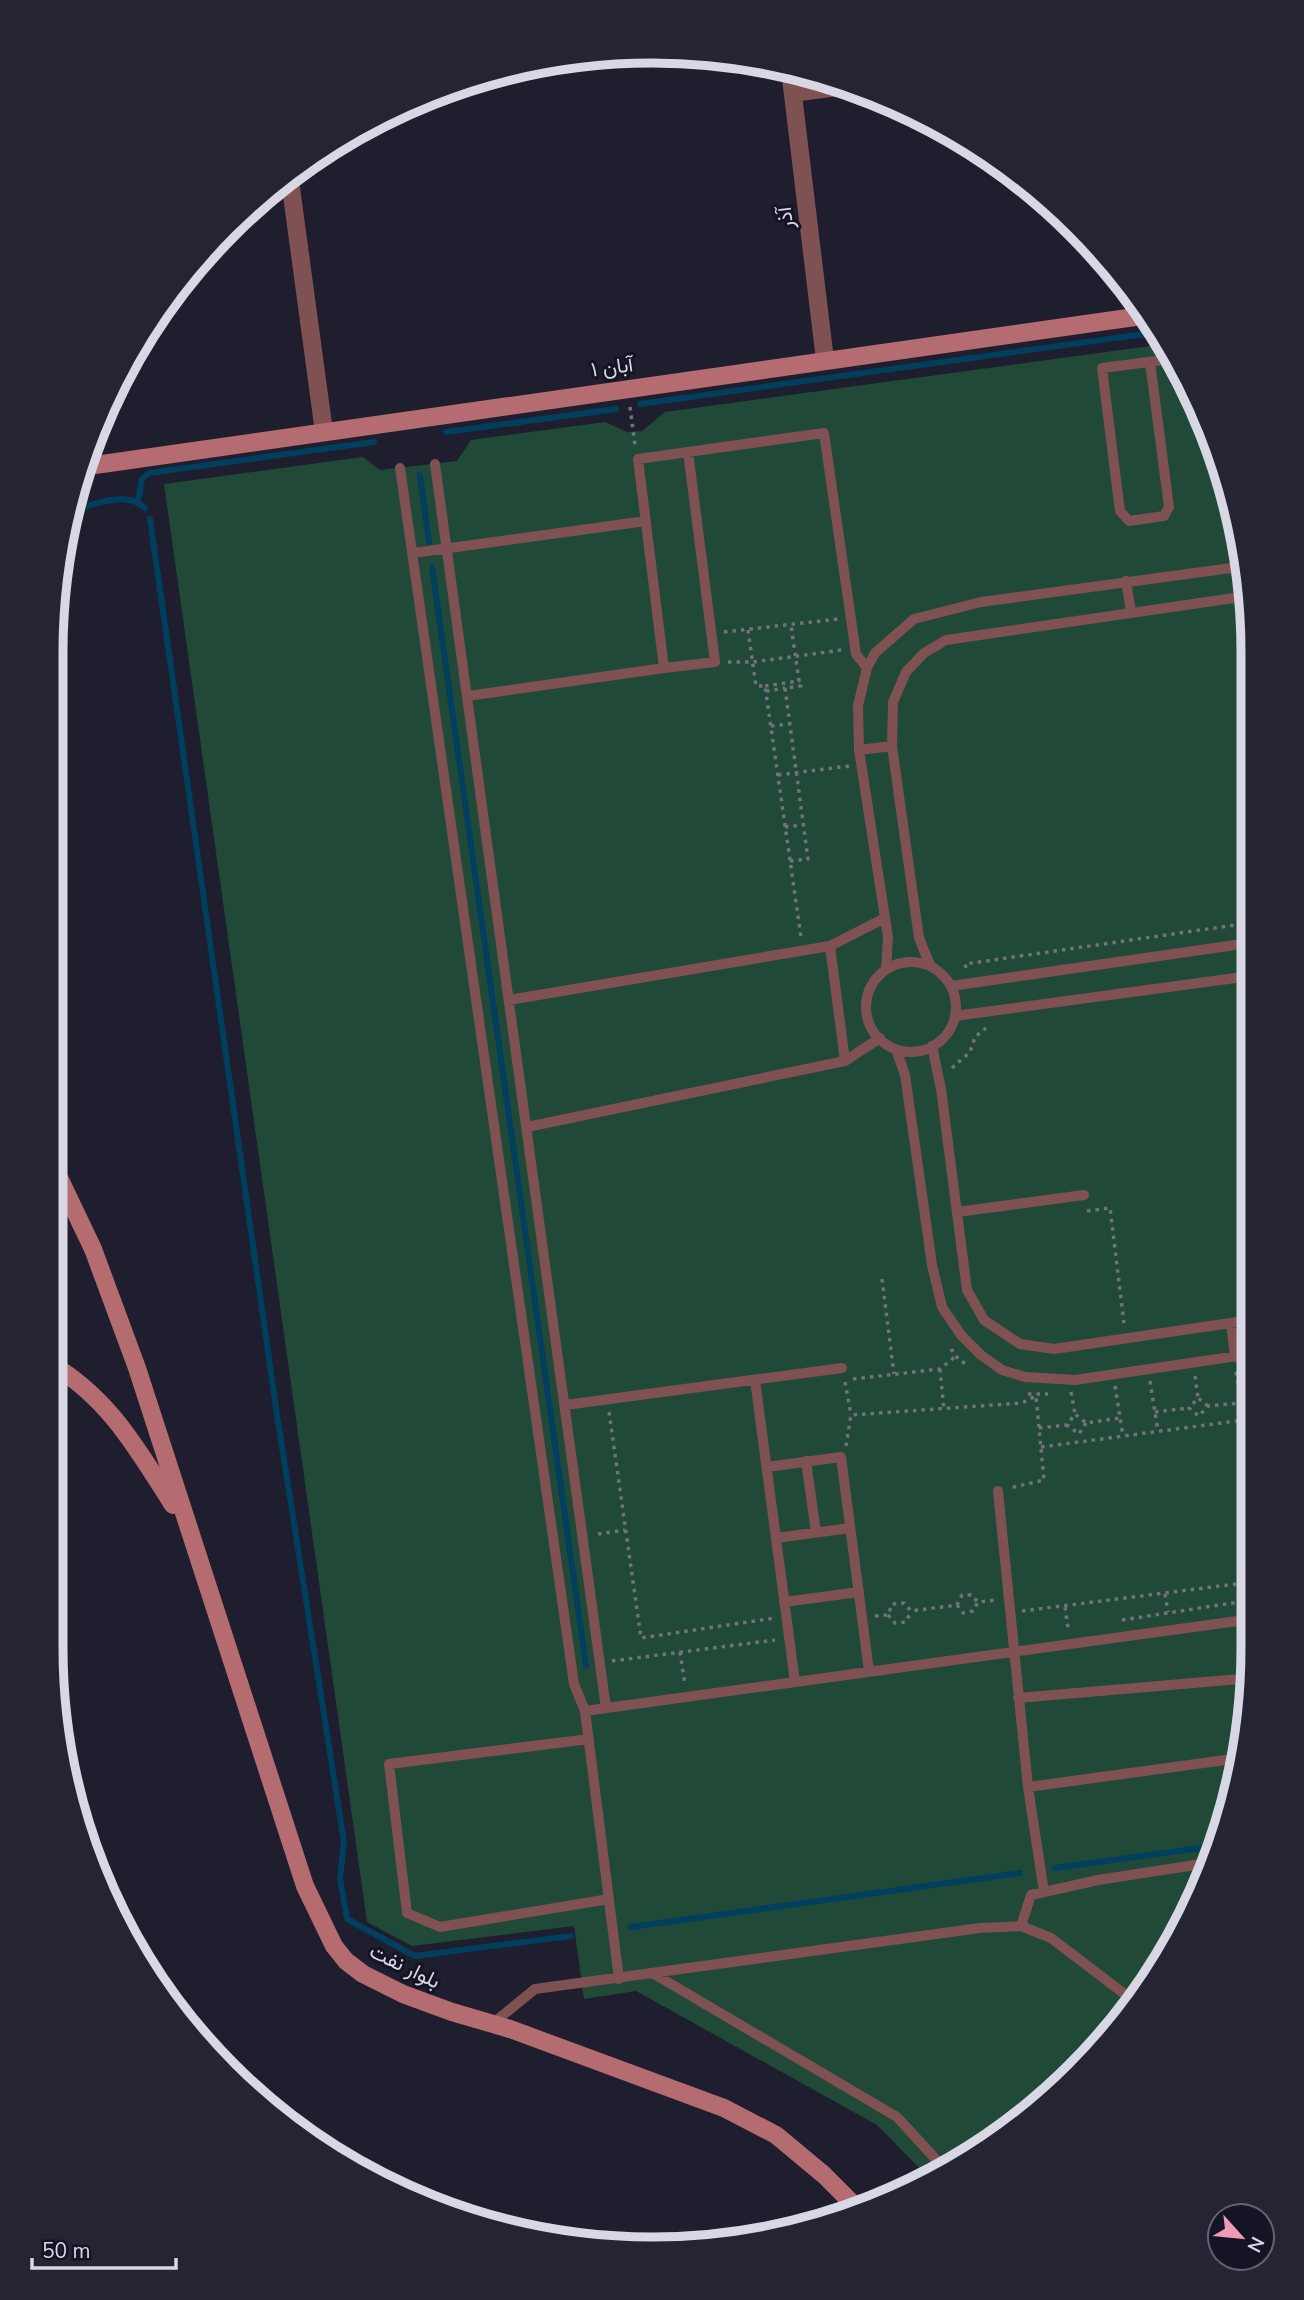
<svg xmlns="http://www.w3.org/2000/svg" width="1304" height="2300" viewBox="0 0 1304 2300" font-family="'Nunito Sans',Vazirmatn,sans-serif">
<style>
.green{fill:#204937}
.lines{fill:none;stroke-linecap:round;stroke-linejoin:round}
.stream{stroke:#003f5d;stroke-width:6}
.path{stroke:#71717f;stroke-width:3.5;stroke-dasharray:3.5 5;stroke-linecap:butt}
.lane{stroke:#7f5153;stroke-width:10}
.street{stroke:#7f5153;stroke-width:18}
.secondary{stroke:#b56c70;stroke-width:18}
.labels{text-anchor:middle;stroke-width:6;stroke-linejoin:round;paint-order:stroke}
.street-label{font-size:21px;fill:#d8d8e4;stroke:#151424}
.rim{fill:none;stroke:#d8d8e4;stroke-width:9}
</style>
<rect width="100%" height="100%" fill="#1e1e2e"/>
<path class="green" d="M 1165,344 L 1221,458 L 1248,574 L 1252,1687 L 1233,1804 L 1172,1949 L 1048,2100 L 927,2176 L 877,2125 L 636,1991 L 584,1999 L 574,1926 L 412,1946 L 367,1922 L 164,484 L 363,457 L 380,470 L 457,461 L 471,440 L 605,422 L 627,432 L 642,431 L 665,412 Z"/>
<g class="lines">
<path class="stream" d="M 640,404 L 1159,332
M 446,432 L 616,409
M 420,475 L 429,542
M 138,501 L 142,479 L 149,473 L 374,442
M 73,509 C 96,505 126,490 145,508
M 150,519 L 277,1415 L 344,1842 L 340,1879 L 347,1919 L 415,1956 L 571,1936
M 432,567 L 586,1666
M 1055,1868 L 1215,1846
M 631,1927 L 1020,1873"/>
<path class="path" d="M 630,407 L 635,445
M 748,630 L 756,686 L 765,686 L 801,937
M 724,632 L 838,619
M 728,662 L 753,662 L 842,650
M 765,686 L 799,681 L 791,625
M 766,691 L 785,688
M 771,726 L 790,724
M 778,775 L 849,766
M 785,827 L 803,825
M 790,861 L 808,859 L 785,688 L 801,686 L 799,681
M 966,968 L 965,964 L 1249,923
M 952,1068 L 970,1052 L 975,1037 L 986,1028
M 1087,1211 L 1110,1208 L 1124,1323
M 882,1279 L 894,1374
M 951,1349 L 959,1360 L 968,1365
M 940,1369 L 944,1410
M 1236,1372 L 1251,1466
M 1195,1376 L 1198,1398
M 853,1379 L 940,1369 L 956,1356
M 1150,1381 L 1158,1431
M 845,1382 L 851,1415
M 1115,1386 L 1123,1436
M 1071,1392 L 1075,1414
M 1028,1394 L 1048,1394
M 1208,1406 L 1198,1398 L 1189,1408 L 1199,1416 L 1208,1406 L 1240,1403
M 1242,1406 L 1251,1404
M 609,1412 L 641,1638 L 775,1618
M 1155,1412 L 1189,1408
M 1086,1423 L 1079,1434 L 1067,1425 L 1075,1414 L 1086,1423 L 1120,1418
M 1039,1428 L 1067,1425
M 846,1446 L 851,1415 L 1022,1403 L 1036,1396 L 1044,1480 L 1010,1488
M 1041,1447 L 1244,1420
M 598,1534 L 625,1530
M 1165,1594 L 1168,1612
M 957,1605 L 963,1613 L 973,1611 L 978,1602
M 1065,1607 L 1068,1628
M 1022,1611 L 1252,1582
M 888,1615 L 895,1623 L 906,1622 L 911,1611
M 875,1616 L 888,1615 L 892,1604 L 904,1603 L 911,1611 L 957,1605 L 962,1595 L 971,1595 L 978,1602 L 997,1600
M 1122,1620 L 1252,1600
M 680,1652 L 685,1685
M 612,1661 L 775,1640"/>
<path class="lane" d="M 1150,362 L 1169,507 L 1164,516 L 1129,521 L 1120,511 L 1102,368 L 1172,359
M 688,452 L 715,662 L 664,668 L 638,459 L 824,433 L 856,654 L 867,668
M 435,464 L 606,1708
M 400,468 L 574,1684 L 585,1711 L 619,1979
M 413,553 L 646,521
M 1126,581 L 1131,612
M 468,696 L 664,668
M 859,750 L 892,746
M 830,946 L 845,1061
M866 1007a45 45 0 1 1 90 0a45 45 0 1 1-90 0Z
M 930,965 L 919,938 L 892,746 L 893,702 L 906,672 L 924,653 L 946,640 L 1248,596
M 886,969 L 888,937 L 859,750 L 858,706 L 867,668 L 875,653 L 914,619 L 981,602 L 1246,566
M 951,986 L 1249,943
M 509,1000 L 830,946 L 885,918
M 955,1016 L 1250,976
M 932,1046 L 941,1089 L 967,1290 L 984,1320 L 1020,1344 L 1054,1349 L 1251,1320
M 896,1049 L 905,1075 L 932,1265 L 942,1307 L 961,1335 L 981,1355 L 1002,1370 L 1025,1377 L 1075,1380 L 1251,1354
M 527,1127 L 845,1061 L 880,1038
M 957,1212 L 1084,1195
M 1231,1323 L 1235,1357
M 755,1380 L 795,1682
M 565,1405 L 842,1368
M 806,1461 L 816,1532
M 767,1467 L 841,1457 L 869,1671
M 998,1491 L 1028,1787 L 1044,1892
M 776,1538 L 850,1528
M 784,1602 L 859,1592
M 1018,1698 L 1252,1678
M 585,1711 L 1252,1619
M 589,1739 L 389,1764 L 407,1913 L 440,1927 L 609,1899
M 1028,1787 L 1240,1758
M 1021,1926 L 1031,1895 L 1098,1880 L 1208,1863
M 654,1974 L 897,2117 L 942,2166
M 492,2024 L 535,1989 L 980,1928 L 1021,1926 L 1051,1938 L 1131,1999"/>
<path class="street" d="M 790,70 L 825,360
M 793,93 L 851,85
M 289,173 L 324,432"/>
<path class="secondary" d="M 81,467 L 1149,315
M 51,1161 L 93,1249 L 137,1368 L 305,1886 L 334,1946 L 346,1961 L 363,1974 L 403,1994 L 452,2012 L 510,2029 L 724,2108 L 776,2135 L 824,2175 L 858,2209
M 51,1364 C 109,1398 138,1450 173,1505"/>
</g>
<g class="labels">
<g class="street-label">
<text transform="translate(785 218) rotate(-97)" y="7">آذر</text>
<text transform="translate(612 367) rotate(-8)" y="7">آبان ۱</text>
<text transform="translate(405 1966) rotate(26)" y="7">بلوار نفت</text>
</g>
</g>
<path d="M0 0H1304V2300H0ZM652 63H652A589 589 0 0 1 1241 652V1648A589 589 0 0 1 652 2237H652A589 589 0 0 1 63 1648V652A589 589 0 0 1 652 63Z" fill="#252433" fill-rule="evenodd"/>
<path class="rim" d="M652 63H652A589 589 0 0 1 1241 652V1648A589 589 0 0 1 652 2237H652A589 589 0 0 1 63 1648V652A589 589 0 0 1 652 63Z"/>
<g transform="translate(1241 2237) rotate(117)"><circle r="33" fill="#151424" stroke="#636271" stroke-width="2"/>
<path d="M0-5L12 26L0 18L-12 26Z" fill="#f09ab6"/>
<text y="-10" font-size="19" font-weight="bold" text-anchor="middle" fill="#d8d8e4">N</text>
</g>
<path d="M32 2258v10h144v-10" fill="none" stroke="#d8d8e4" stroke-width="3.5"/>
<text x="42" y="2258" font-size="21" fill="#d8d8e4" stroke="#151424" stroke-width="5" paint-order="stroke">50 m</text>
</svg>
